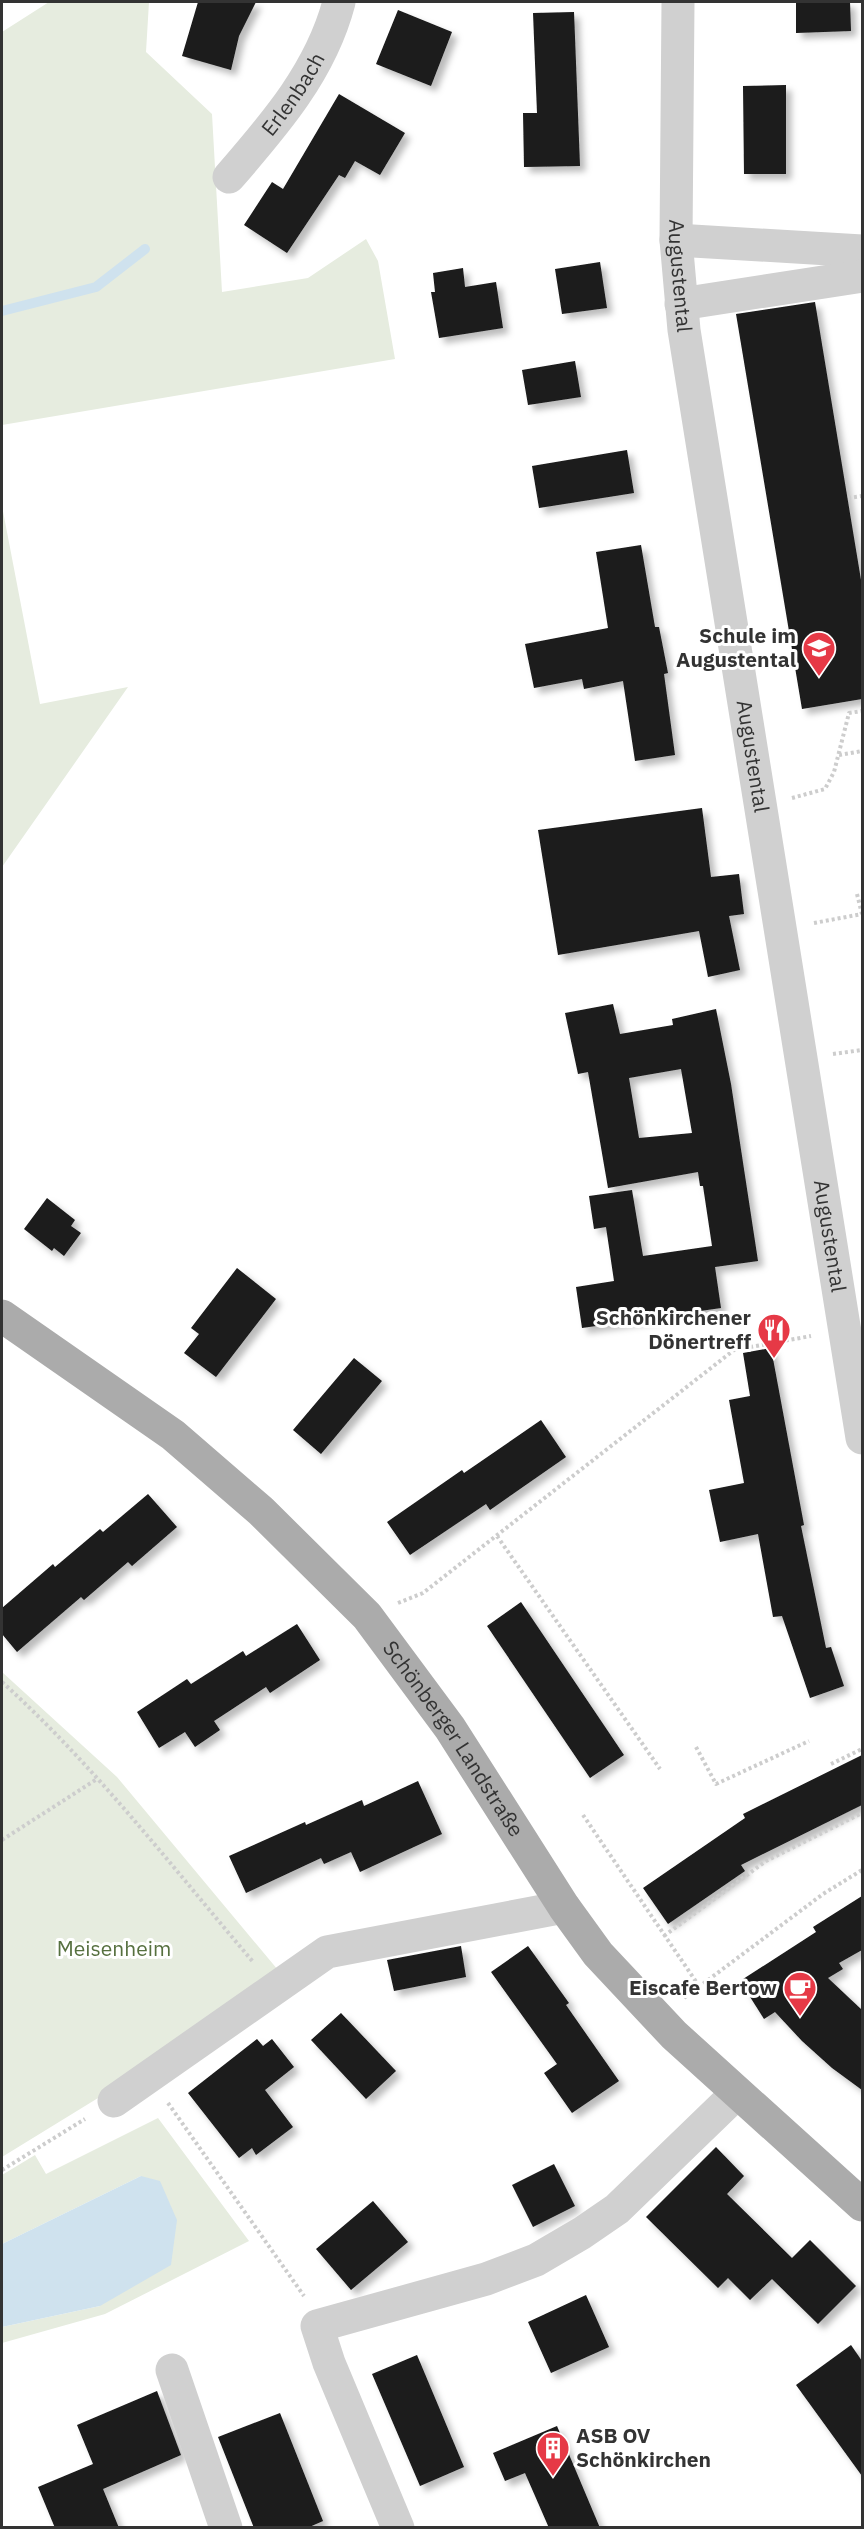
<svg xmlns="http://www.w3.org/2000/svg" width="864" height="2529" viewBox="0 0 864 2529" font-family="'IBM Plex Sans',sans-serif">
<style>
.green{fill:#e6ecdf}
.water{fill:#cfe2ee}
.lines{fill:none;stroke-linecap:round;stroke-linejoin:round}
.stream{stroke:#cfe2ee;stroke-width:10}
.building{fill:#1a1a1a;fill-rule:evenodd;filter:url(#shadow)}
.path{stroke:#cdcdcd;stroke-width:4;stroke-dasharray:3 3;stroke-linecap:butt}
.minor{stroke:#d0d0d0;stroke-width:33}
.major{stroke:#ababab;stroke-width:33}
.labels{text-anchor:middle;stroke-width:6;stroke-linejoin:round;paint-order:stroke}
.street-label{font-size:21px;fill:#333;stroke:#fff}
.poi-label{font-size:21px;font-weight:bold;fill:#333;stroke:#fff;text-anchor:end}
.park-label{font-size:21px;fill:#56703f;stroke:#fff}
</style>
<defs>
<filter id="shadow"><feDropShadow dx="5.5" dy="5.5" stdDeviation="3" flood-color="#0004"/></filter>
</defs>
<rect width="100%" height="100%" fill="#fff"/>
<path class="green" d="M 49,2 L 149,2 L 146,52 L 212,114 L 222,292 L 308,278 L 366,239 L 378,261 L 395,359 L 2,425 L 2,32 Z
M 2,506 L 40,704 L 128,687 L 2,867 Z
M 2,1672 L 117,1777 L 278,1970 L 129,2079 L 2,2157 Z
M 158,2118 L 249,2241 L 105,2314 L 2,2343 L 2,2327 L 100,2306 L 141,2176 L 2,2244 L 2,2175 L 35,2155 L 46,2174 Z"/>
<path class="water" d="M 141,2176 L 160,2181 L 177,2220 L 171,2265 L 100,2306 L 2,2327 L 2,2244 Z"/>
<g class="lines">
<path class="stream" d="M 2,311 L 96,287 L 145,249"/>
</g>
<path class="building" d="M 198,2 L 256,2 L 239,36 L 231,70 L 182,56 Z
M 796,2 L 850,2 L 851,31 L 796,33 Z
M 398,10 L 452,32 L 431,86 L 376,64 Z
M 574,12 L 580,166 L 524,167 L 523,113 L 537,113 L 533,13 Z
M 786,85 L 786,174 L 744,174 L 743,86 Z
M 339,94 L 405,133 L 380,175 L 355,161 L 345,178 L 339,175 L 287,253 L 244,225 L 272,182 L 283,189 Z
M 600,262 L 607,308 L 562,314 L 555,269 Z
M 463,268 L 465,287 L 496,282 L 503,328 L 439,338 L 431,292 L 435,292 L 433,273 Z
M 815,302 L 862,586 L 862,699 L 802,709 L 736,314 Z
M 575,361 L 581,397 L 528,405 L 522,370 Z
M 627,450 L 634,493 L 539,508 L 532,466 Z
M 641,545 L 655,627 L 659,627 L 668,673 L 664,674 L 675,755 L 635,761 L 623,681 L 584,689 L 582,679 L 534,688 L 525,644 L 608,628 L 596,552 Z
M 702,808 L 711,877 L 739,874 L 744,914 L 729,916 L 740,970 L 708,977 L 699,931 L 558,955 L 538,830 Z
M 613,1004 L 620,1034 L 673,1025 L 672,1019 L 716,1009 L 731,1084 L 758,1261 L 715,1267 L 721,1308 L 582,1328 L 576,1287 L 614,1281 L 606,1227 L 594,1229 L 589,1196 L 632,1190 L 643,1256 L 712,1246 L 703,1186 L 700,1186 L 698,1172 L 608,1188 L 588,1072 L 578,1074 L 565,1013 ZM 681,1069 L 692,1133 L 639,1138 L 629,1078 Z
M 47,1198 L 75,1220 L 71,1226 L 81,1233 L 64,1256 L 54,1248 L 52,1251 L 24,1229 Z
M 237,1268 L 276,1299 L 216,1377 L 184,1353 L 199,1334 L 191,1328 Z
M 771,1348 L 804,1525 L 801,1526 L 826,1648 L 831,1647 L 844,1686 L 810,1698 L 782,1616 L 773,1617 L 758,1534 L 720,1542 L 709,1490 L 744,1483 L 729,1400 L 750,1396 L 743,1353 Z
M 354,1358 L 382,1381 L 321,1454 L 293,1430 Z
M 541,1420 L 566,1457 L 490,1510 L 486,1504 L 410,1555 L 387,1522 L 462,1470 L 464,1473 Z
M 148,1494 L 177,1527 L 132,1566 L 128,1562 L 84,1600 L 81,1597 L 17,1652 L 2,1634 L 2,1608 L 53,1564 L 55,1567 L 100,1529 L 103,1532 Z
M 521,1602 L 624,1755 L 590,1778 L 487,1626 Z
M 297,1624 L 320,1660 L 270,1693 L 266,1687 L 214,1721 L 220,1730 L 195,1747 L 185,1732 L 159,1748 L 137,1712 L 187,1679 L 191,1684 L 243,1651 L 246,1656 Z
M 862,1755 L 862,1805 L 741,1865 L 745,1871 L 668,1924 L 643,1888 L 745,1818 L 743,1814 Z
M 418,1781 L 442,1834 L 360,1872 L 351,1852 L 324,1864 L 321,1858 L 246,1893 L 229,1856 L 305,1822 L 306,1825 L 362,1800 L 364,1806 Z
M 862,1896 L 862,1950 L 839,1963 L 843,1969 L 828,1978 L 862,2010 L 862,2090 L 832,2068 L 802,2041 L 775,2012 L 764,2019 L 740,1981 L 816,1932 L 813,1927 Z
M 461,1946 L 466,1977 L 394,1991 L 387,1960 Z
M 528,1946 L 569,2003 L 566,2005 L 619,2081 L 572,2113 L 544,2073 L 557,2064 L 491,1972 Z
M 341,2013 L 396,2071 L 366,2099 L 311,2040 Z
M 257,2039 L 263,2046 L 272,2039 L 294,2067 L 265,2090 L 293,2127 L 256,2155 L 252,2148 L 239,2158 L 188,2093 Z
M 716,2147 L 744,2176 L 727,2194 L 792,2258 L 810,2240 L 856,2286 L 818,2324 L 772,2279 L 750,2300 L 728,2278 L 718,2288 L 646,2217 Z
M 554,2164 L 575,2206 L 533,2227 L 512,2185 Z
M 373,2201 L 408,2242 L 351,2290 L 316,2249 Z
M 586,2295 L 609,2347 L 551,2373 L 528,2322 Z
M 851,2345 L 862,2361 L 862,2476 L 796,2385 Z
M 417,2355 L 464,2467 L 420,2486 L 372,2374 Z
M 157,2391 L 181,2455 L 103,2489 L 119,2528 L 55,2528 L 38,2487 L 93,2464 L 77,2425 Z
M 280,2413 L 323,2521 L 307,2528 L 254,2528 L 218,2437 Z
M 557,2426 L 600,2528 L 549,2528 L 525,2473 L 505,2481 L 493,2453 Z"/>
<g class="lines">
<path class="path" d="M 848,498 L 862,496
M 839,755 L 862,751
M 792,798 L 825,789 L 834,772 L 849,713 L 862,711
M 857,894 L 862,914
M 814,923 L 862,914
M 833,1054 L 862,1050
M 497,1536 L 660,1769
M 398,1603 L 423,1593 L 734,1350 L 811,1336
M 2,1682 C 95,1766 173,1868 254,1963
M 696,1747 L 716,1784 L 809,1741
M 831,1764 L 862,1749
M 583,1815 L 699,1986
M 2,1840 L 97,1779
M 664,1936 L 766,1861 L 862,1813
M 684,1998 L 823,1894 L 862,1870
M 168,2103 L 304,2296
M 2,2170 L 85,2119"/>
<g class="minor">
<path id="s1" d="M 678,2 L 676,240 L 684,330 L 862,1438"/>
<path id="s2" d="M 229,177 C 275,124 321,71 339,2"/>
<path d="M 676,240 L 862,251"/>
<path d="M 681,304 L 862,276"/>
<path d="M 114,2101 L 327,1952 L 564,1907"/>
<path d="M 172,2370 L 226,2528"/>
<path d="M 398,2528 L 329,2363 L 317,2326 L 486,2279 L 536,2260 L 582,2233 L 617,2209 L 737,2093"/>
</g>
<path class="major" id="s3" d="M 2,1316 L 173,1435 L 261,1511 L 367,1616 L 450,1728 L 564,1907 L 598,1954 L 674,2035 L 862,2205"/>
</g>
<defs>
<symbol id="school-pin" viewBox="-11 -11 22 30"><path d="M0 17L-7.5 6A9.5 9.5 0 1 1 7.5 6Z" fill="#e63946" stroke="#fff"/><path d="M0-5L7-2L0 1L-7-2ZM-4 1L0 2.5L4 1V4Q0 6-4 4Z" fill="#fff"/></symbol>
<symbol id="restaurant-pin" viewBox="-11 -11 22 30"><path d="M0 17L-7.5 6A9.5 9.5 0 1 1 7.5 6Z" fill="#e63946" stroke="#fff"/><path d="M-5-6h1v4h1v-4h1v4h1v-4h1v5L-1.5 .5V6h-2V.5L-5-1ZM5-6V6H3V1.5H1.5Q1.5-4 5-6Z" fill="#fff"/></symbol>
<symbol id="cafe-pin" viewBox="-11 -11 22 30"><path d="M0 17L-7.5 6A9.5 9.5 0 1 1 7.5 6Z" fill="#e63946" stroke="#fff"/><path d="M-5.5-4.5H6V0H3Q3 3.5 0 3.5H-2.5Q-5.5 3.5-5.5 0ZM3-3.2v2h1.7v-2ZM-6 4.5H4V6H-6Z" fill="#fff"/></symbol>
<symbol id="building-pin" viewBox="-11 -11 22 30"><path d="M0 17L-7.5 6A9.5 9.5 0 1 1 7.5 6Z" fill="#e63946" stroke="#fff"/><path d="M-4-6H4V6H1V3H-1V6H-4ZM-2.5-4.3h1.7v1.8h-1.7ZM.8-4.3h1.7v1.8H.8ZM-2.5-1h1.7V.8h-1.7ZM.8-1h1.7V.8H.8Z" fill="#fff"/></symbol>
</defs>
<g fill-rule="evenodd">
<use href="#school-pin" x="800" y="629" width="38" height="52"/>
<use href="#restaurant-pin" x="755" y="1311" width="38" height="52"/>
<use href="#cafe-pin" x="781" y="1969" width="38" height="52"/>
<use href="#building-pin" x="534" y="2429" width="38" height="52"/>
</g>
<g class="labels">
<g class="street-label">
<text dy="7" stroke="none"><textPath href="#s2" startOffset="105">Erlenbach</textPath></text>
<text dy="7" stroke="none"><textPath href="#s1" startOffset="274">Augustental</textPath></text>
<text dy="7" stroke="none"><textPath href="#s1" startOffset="760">Augustental</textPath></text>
<text dy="7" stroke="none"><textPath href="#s1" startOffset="1246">Augustental</textPath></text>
<text dy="7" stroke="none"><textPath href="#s3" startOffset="624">Schönberger Landstraße</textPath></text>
</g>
<g class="poi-label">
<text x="796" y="643">Schule im<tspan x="796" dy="24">Augustental</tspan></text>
<text x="751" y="1325">Schönkirchener<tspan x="751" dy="24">Dönertreff</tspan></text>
<text x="777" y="1995">Eiscafe Bertow</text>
<text x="576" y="2443" text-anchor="start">ASB OV<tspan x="576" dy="24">Schönkirchen</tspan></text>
</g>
<g class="park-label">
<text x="114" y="1956">Meisenheim</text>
</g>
</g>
<rect width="864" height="2529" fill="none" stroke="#333333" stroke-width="6"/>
</svg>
